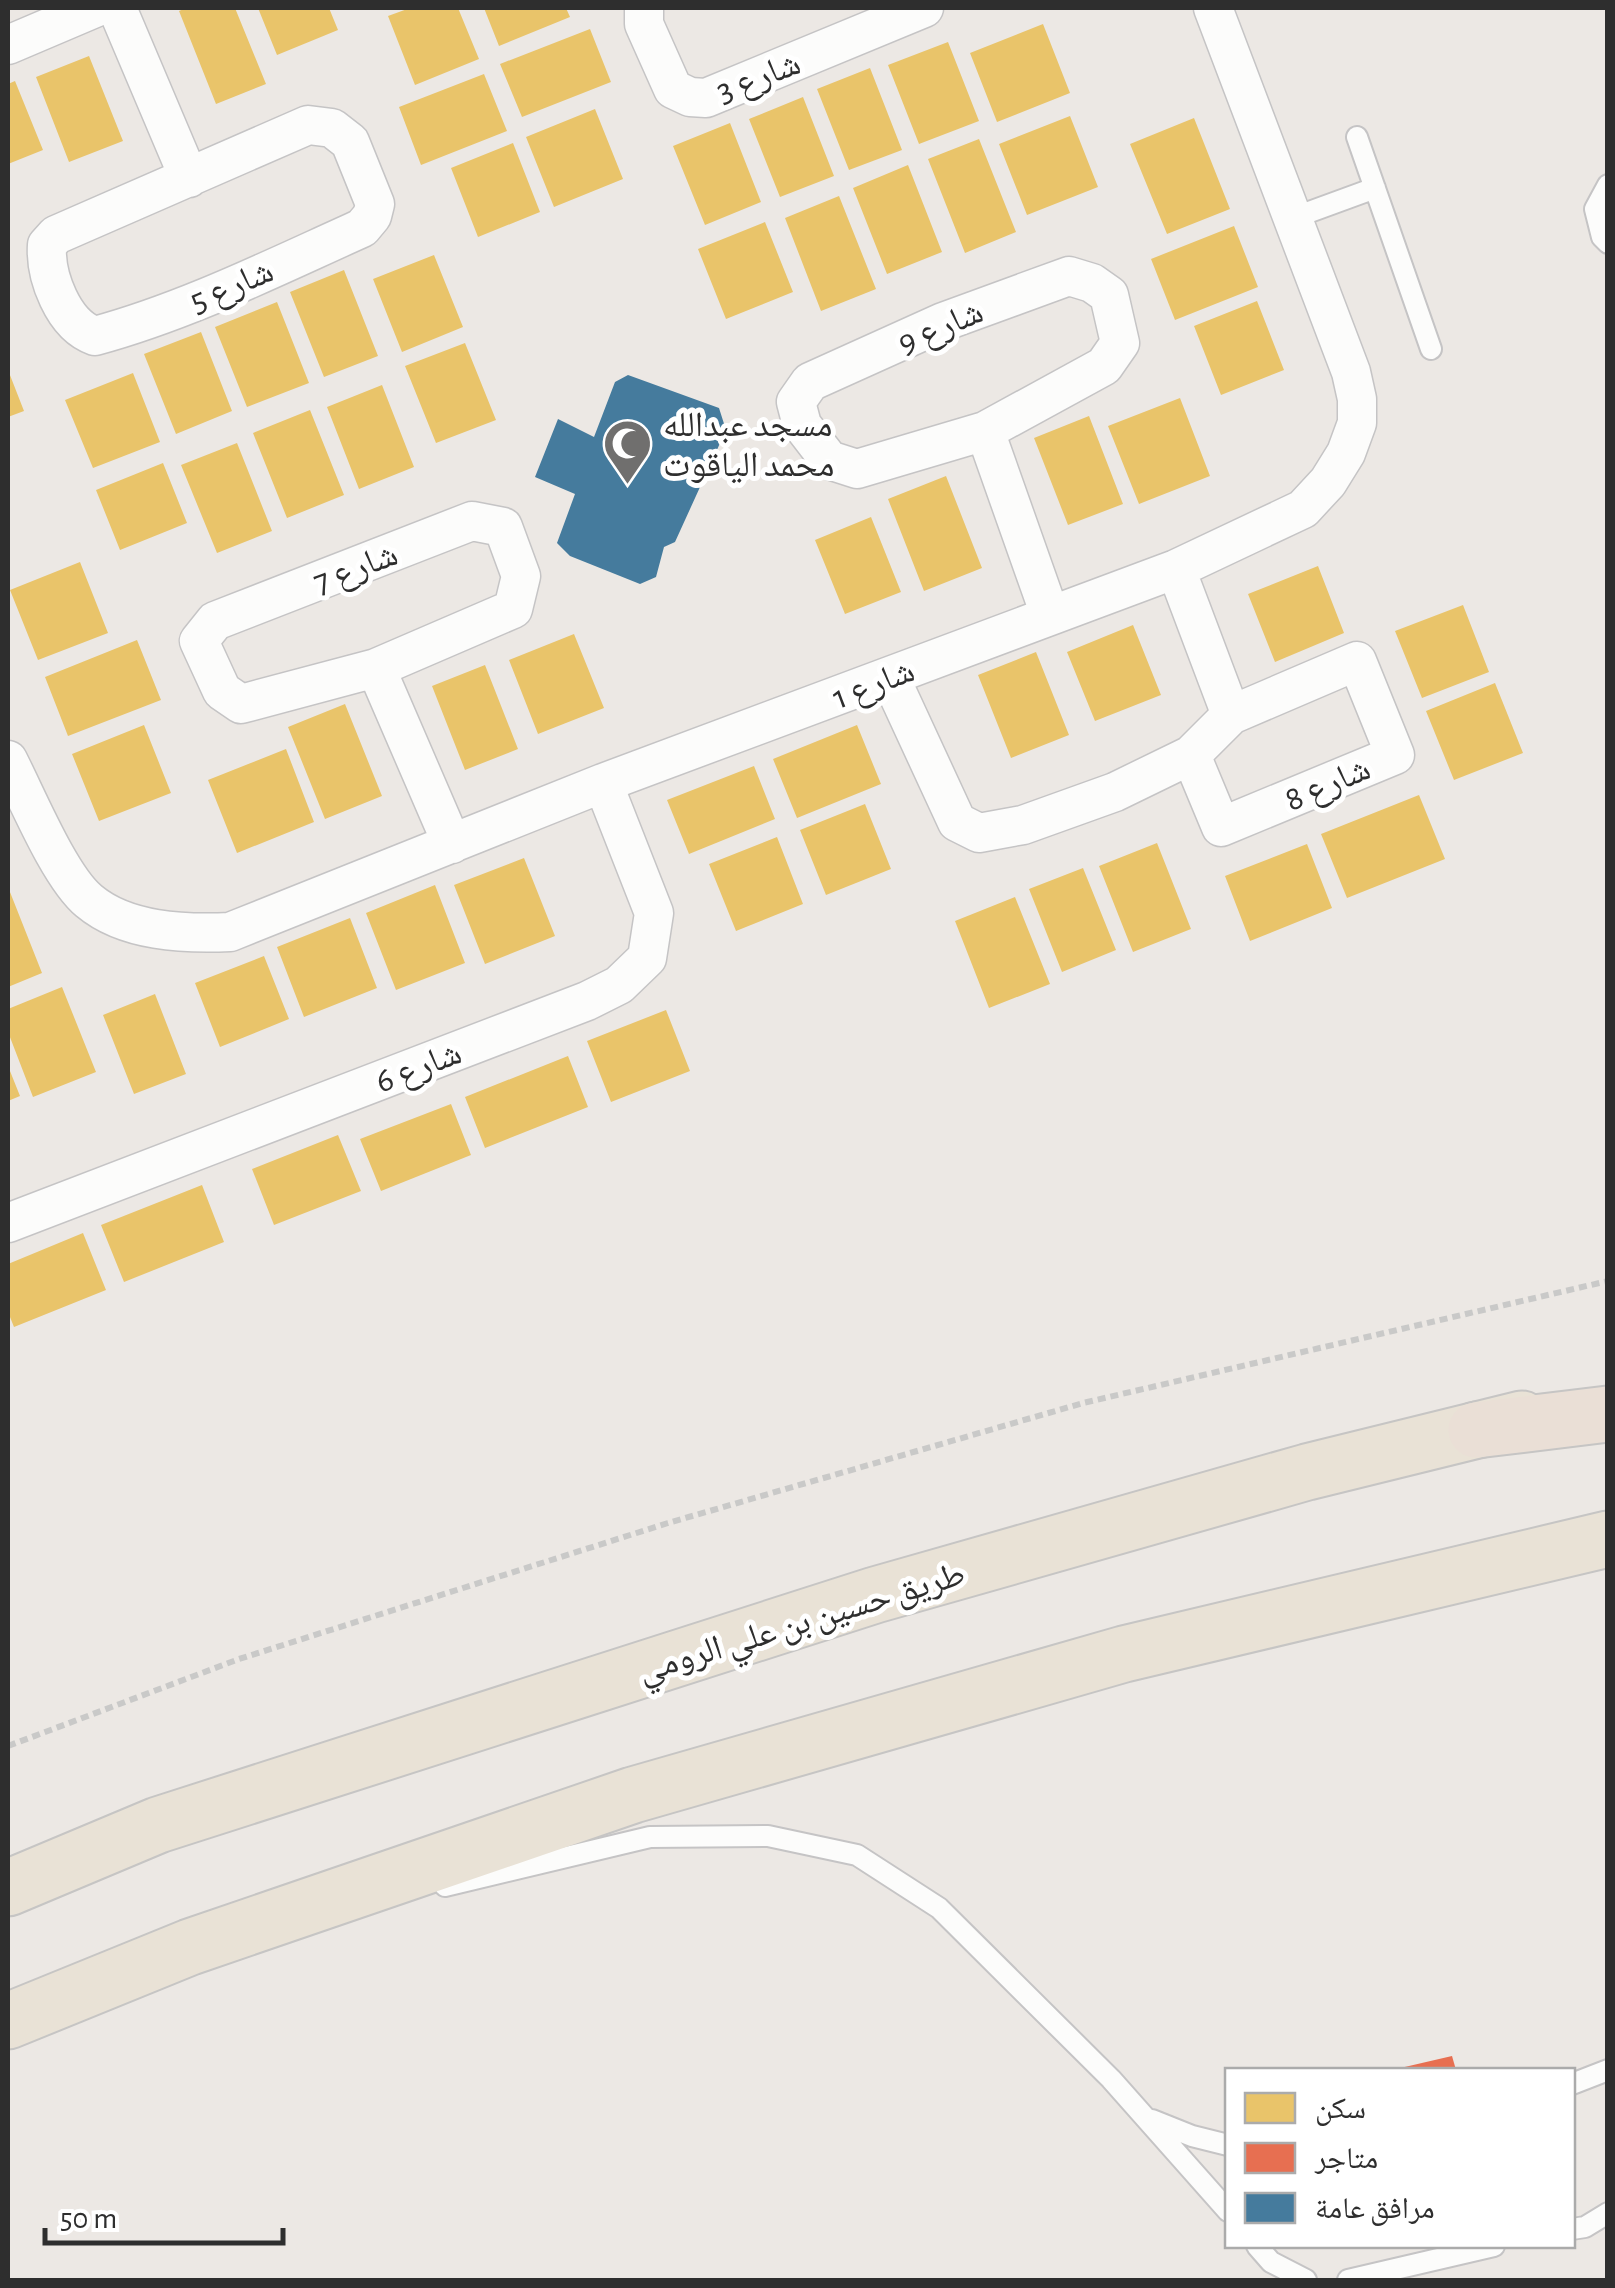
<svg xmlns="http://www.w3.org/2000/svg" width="1615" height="2288" viewBox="0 0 1615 2288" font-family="'Alegreya Sans','Noto Naskh Arabic',sans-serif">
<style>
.homes{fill:#e9c46a}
.shops{fill:#e76f51}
.public{fill:#457b9d}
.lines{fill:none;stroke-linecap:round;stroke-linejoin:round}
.service-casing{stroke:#c5c4c5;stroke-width:24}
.minor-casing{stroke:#c5c4c5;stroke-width:41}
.trunk-casing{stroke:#c6c5c4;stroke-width:59}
.motorway-casing{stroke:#c6c5c4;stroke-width:59}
.path{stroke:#c9c9c8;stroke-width:6;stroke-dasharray:8 5;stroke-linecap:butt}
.service{stroke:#fcfcfb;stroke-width:20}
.minor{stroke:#fcfcfb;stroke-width:38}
.trunk{stroke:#e9e2d6;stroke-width:55}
.motorway{stroke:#eadfd6;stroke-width:55}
.labels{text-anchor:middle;stroke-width:10;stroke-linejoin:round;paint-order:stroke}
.street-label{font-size:35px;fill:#2e2e2e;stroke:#fff}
.poi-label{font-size:35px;fill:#2e2e2e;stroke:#fff;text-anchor:start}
</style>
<rect width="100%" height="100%" fill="#ece8e4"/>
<path class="homes" d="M 186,8 L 235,8 L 266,84 L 216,104 L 179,11 Z
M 258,8 L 329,8 L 338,30 L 277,55 Z
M 410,8 L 458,8 L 479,59 L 415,85 L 388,16 Z
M 484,8 L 566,8 L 570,17 L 499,46 Z
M 1043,24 L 1070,93 L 997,122 L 970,53 Z
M 590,29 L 611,82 L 522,117 L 500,64 Z
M 948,42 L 979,121 L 919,144 L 888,65 Z
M 89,56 L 123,141 L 69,162 L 36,77 Z
M 870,68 L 902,150 L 849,170 L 817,89 Z
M 484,74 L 507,131 L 421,165 L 399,107 Z
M 15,81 L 43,150 L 8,164 L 8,84 Z
M 803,97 L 834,176 L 780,197 L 749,119 Z
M 595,109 L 623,179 L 554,207 L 526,137 Z
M 1070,116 L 1098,187 L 1027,215 L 999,144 Z
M 1194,118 L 1230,209 L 1167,234 L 1130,144 Z
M 730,123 L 761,202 L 705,225 L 673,146 Z
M 979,139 L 1016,232 L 965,253 L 928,159 Z
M 513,143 L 540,212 L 478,237 L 451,168 Z
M 908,165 L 942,252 L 887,274 L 853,188 Z
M 839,196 L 876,289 L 821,311 L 785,218 Z
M 765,222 L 793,292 L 726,319 L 698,249 Z
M 1234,226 L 1258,287 L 1175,320 L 1151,259 Z
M 434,255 L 463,327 L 402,352 L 373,279 Z
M 344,270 L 378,356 L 324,377 L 290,292 Z
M 1257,301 L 1284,370 L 1221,395 L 1194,326 Z
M 277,302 L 309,383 L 247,407 L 215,327 Z
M 201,332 L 232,411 L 176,434 L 144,354 Z
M 465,343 L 496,420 L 436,443 L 405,366 Z
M 8,370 L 24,411 L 8,417 Z
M 133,373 L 160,442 L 93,468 L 65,400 Z
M 382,385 L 414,467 L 359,489 L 327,407 Z
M 1180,398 L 1210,476 L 1139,504 L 1108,426 Z
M 310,410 L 344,495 L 287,518 L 253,433 Z
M 1089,416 L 1123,504 L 1068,525 L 1034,438 Z
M 237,443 L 272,531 L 217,553 L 181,465 Z
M 163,463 L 187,523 L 120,550 L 96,490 Z
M 946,476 L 982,568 L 924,591 L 888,499 Z
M 871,517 L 901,592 L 845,614 L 815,540 Z
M 80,562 L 108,633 L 38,660 L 10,590 Z
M 1318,566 L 1344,633 L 1275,662 L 1248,594 Z
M 1463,605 L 1489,672 L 1422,698 L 1395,631 Z
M 1133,625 L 1161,695 L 1095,721 L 1067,652 Z
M 574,634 L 604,708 L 538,734 L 509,660 Z
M 137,640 L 161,700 L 68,736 L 45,677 Z
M 1036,652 L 1069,735 L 1011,758 L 978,675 Z
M 485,665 L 518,749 L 465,770 L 432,686 Z
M 1495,683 L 1523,753 L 1454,780 L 1426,711 Z
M 345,704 L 382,796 L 325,819 L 288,727 Z
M 144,725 L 171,793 L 99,821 L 72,754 Z
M 857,725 L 881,784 L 797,818 L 773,759 Z
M 286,749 L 314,822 L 237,853 L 208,780 Z
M 754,766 L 775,819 L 689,854 L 667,800 Z
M 1419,795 L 1445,859 L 1347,898 L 1321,834 Z
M 865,804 L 891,869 L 826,895 L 800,830 Z
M 777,837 L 803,904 L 736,931 L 709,864 Z
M 1157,843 L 1191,929 L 1133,952 L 1099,866 Z
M 1307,844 L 1332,908 L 1250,941 L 1225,876 Z
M 524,858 L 555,936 L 485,964 L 454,885 Z
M 1083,868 L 1116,950 L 1062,972 L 1029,889 Z
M 435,885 L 465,963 L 396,990 L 366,913 Z
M 8,887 L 42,973 L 8,987 Z
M 1015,897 L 1050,984 L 989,1008 L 955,921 Z
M 350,918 L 377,988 L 304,1017 L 277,947 Z
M 264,956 L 289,1019 L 220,1047 L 195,983 Z
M 62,987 L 96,1072 L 33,1097 L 8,1032 L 8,1009 Z
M 155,994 L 186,1074 L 134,1094 L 103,1015 Z
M 666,1010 L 690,1071 L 611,1102 L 587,1041 Z
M 568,1056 L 588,1107 L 485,1148 L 465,1097 Z
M 8,1066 L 20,1096 L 8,1101 Z
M 451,1104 L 471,1155 L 381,1191 L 360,1139 Z
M 338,1135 L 361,1191 L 274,1225 L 252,1169 Z
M 202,1185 L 224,1242 L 124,1282 L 101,1225 Z
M 83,1233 L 106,1290 L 14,1327 L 8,1312 L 8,1264 Z"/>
<path class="shops" d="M 1452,2056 L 1456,2070 L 1396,2070 L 1396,2069 Z"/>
<path class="public" d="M 628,375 L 719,408 L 726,430 L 675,542 L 664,547 L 656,577 L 640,584 L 570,556 L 557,543 L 575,494 L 535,477 L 558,419 L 594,437 L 615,382 Z"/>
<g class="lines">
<defs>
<path id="service" d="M 1357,137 L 1431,349
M 1608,185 L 1595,209 L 1602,237 L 1608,243
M 1293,218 L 1375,188
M 445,1886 L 650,1837 L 768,1836 L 857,1855 L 939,1908 L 1111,2079 L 1228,2211
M 1572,2084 L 1608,2070
M 1152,2120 L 1192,2136 L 1228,2145
M 1572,2229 L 1585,2227 L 1608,2213
M 1257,2246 L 1271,2262 L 1306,2280
M 1348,2280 L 1494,2246"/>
<path id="minor" d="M 117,8 L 189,178
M 644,8 L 644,24 L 673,89 L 690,97 L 706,98 L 924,8
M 8,45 L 95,8
M 308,125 L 332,128 L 350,142 L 375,204 L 372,216 L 362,228 C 275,267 187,311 95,336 C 63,325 45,276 47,245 L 56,235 Z
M 1069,276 L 1092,283 L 1109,295 L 1120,343 L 1104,366 L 985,431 L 857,469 L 829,460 L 802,425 L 796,402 L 810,382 L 943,322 Z
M 985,431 L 1050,615
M 472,521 L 503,527 L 521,576 L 513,609 L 376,668 L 241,704 L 222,691 L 199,641 L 215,621 Z
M 376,668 L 452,844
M 890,677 L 957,822 L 979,833 L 1023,825 L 1115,792 L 1191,755 L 1231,715 L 1176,569
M 1191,755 L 1221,827 L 1395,755 L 1357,661 L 1231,715
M 8,760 C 27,797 59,876 89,901 C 126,932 184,934 230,932 L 603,783 L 1176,569 L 1303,509 L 1328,482 L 1346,453 L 1357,423 L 1357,399 L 1351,372 L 1213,8
M 8,1223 L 587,1001 L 619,985 L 647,958 L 654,913 L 603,783"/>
<path id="trunk" d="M 8,1888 L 158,1825 L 875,1595 L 1307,1472 L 1522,1419
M 8,2021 L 190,1947 L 633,1795 L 1124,1654 L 1608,1539"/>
<path id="motorway" d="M 1476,1430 L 1608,1414"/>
</defs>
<use href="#service" class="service-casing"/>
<use href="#minor" class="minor-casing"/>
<use href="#trunk" class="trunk-casing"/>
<use href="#motorway" class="motorway-casing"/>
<path class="path" d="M 8,1746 L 239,1659 L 668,1523 L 1083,1403 L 1608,1281"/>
<use href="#service" class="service"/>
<use href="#minor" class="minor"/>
<use href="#trunk" class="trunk"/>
<use href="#motorway" class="motorway"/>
</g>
<defs>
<symbol id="mosque-pin" viewBox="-11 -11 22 30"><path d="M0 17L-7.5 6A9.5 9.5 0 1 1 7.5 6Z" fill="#706f6e" stroke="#fff"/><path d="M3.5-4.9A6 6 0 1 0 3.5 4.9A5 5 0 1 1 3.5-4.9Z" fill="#fff"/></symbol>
</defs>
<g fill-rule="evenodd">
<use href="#mosque-pin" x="600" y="416" width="55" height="75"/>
</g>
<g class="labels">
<g class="street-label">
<text transform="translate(758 76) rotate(-21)" y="12">شارع 3</text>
<text transform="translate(231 285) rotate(-23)" y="12">شارع 5</text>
<text transform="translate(940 326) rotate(-23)" y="12">شارع 9</text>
<text transform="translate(355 567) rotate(-21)" y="12">شارع 7</text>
<text transform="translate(873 683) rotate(-21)" y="12">شارع 1</text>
<text transform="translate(1327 783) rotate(-23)" y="12">شارع 8</text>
<text transform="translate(418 1066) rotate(-21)" y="12">شارع 6</text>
<text transform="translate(801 1621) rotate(-17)" y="12">طريق حسين بن علي الرومي</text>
</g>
<g class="poi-label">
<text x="663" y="436">مسجد عبدالله<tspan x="663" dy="40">محمد الياقوت</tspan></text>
</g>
</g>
<rect width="1615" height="2288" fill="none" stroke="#2e2e2e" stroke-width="20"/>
<rect x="1225" y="2068" width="350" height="180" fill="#ffffff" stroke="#ababab" stroke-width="2.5"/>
<rect x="1245" y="2093" width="50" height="30" fill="#e9c46a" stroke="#ababab" stroke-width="2.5"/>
<text x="1315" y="2118" font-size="30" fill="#2e2e2e">سكن</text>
<rect x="1245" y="2143" width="50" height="30" fill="#e76f51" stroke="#ababab" stroke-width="2.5"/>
<text x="1315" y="2168" font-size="30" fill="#2e2e2e">متاجر</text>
<rect x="1245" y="2193" width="50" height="30" fill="#457b9d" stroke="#ababab" stroke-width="2.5"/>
<text x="1315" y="2218" font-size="30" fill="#2e2e2e">مرافق عامة</text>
<path d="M45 2228v15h238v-15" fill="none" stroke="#2e2e2e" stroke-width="5"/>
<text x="60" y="2228" font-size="30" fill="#2e2e2e" stroke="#ffffff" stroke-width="8" paint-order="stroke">50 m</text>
</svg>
